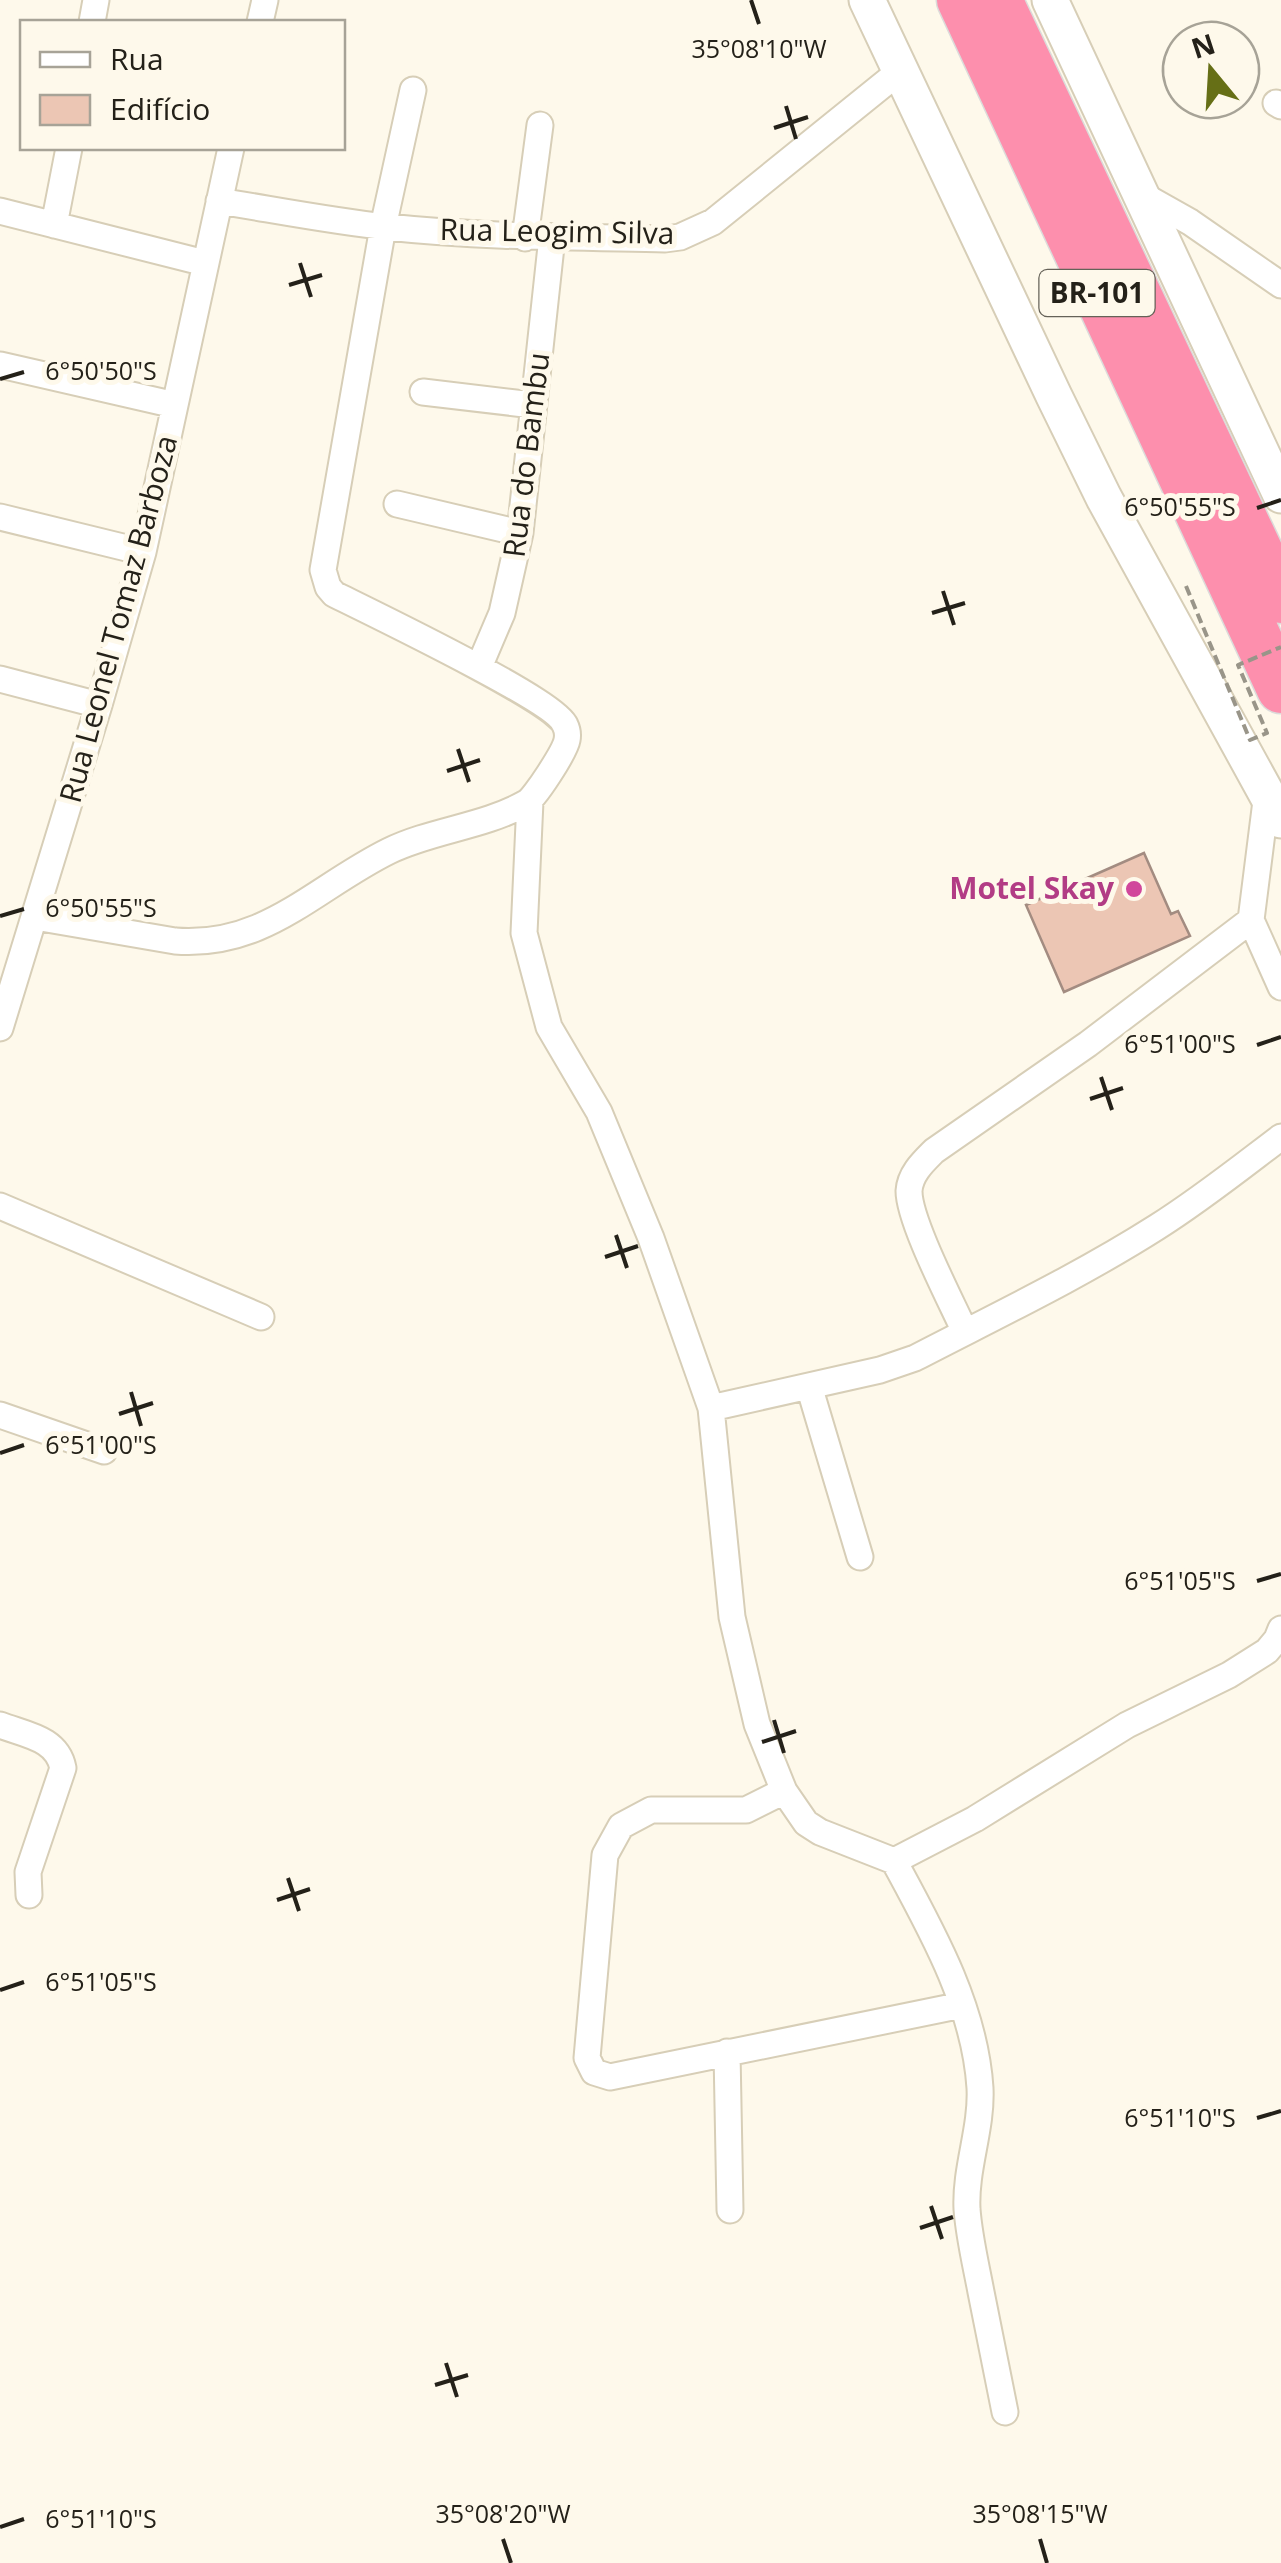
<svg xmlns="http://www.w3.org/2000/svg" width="1281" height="2563" viewBox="0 0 1281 2563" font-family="'Open Sans',sans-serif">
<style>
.building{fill:#ecc6b4;stroke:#a38c81;stroke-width:2.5}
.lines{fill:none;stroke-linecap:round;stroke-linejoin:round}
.street-casing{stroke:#d7ceb7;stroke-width:29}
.secondary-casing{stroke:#d7ceb7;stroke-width:39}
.highway-casing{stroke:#dcdbda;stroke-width:51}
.street{stroke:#fff;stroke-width:25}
.secondary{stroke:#fff;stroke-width:35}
.highway{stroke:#fd8fad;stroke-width:48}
.path-bridge{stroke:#999589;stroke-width:4;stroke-dasharray:10 5;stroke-linecap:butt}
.ticks{fill:none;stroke:#242119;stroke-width:4}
.hotel-dot{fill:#d1479c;stroke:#fef9eb;stroke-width:4}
.labels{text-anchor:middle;stroke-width:10;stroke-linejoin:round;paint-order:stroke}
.shield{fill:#fef9eb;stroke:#656258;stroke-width:2.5}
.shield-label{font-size:28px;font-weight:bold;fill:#242119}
.street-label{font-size:30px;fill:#242119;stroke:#fef9eb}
.hotel-label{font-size:30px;font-weight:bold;fill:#b23c85;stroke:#fef9eb;text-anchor:end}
.ticks-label{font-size:25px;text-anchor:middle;fill:#242119;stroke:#fef9eb;stroke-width:10;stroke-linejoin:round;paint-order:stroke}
</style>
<rect width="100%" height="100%" fill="#fef9eb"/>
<path class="building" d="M 1144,853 L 1171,914 L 1178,911 L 1190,936 L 1064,992 L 1026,905 Z"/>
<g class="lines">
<defs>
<path id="street" d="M 92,22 L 96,0
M 260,22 L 265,0
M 1276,103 L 1281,106
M 1142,195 L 1190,222 L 1281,285
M 219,201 C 275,210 331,221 387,227 C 480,237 572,237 665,239 L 680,237 L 713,222 L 900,71
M 0,211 L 205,263
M 54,225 L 69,148
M 525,238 L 540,125
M 0,365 L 175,405
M 423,392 L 533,405
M 397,504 L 520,533
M 0,517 L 143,552
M 479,667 L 502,613 L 520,533 L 552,237
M 0,679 L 99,705
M 530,801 L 524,933 L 549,1027 L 599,1112 L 651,1238 L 711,1408 L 732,1617 L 757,1724 L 784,1791 L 806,1823 L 820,1832 L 894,1861 C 932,1931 975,2007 980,2088 C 982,2129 965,2168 967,2209 C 969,2237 976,2265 981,2292 C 989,2332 997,2372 1005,2412
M 35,917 L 175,941 C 265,948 314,888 389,851 C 432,830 483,827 526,803 C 535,798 565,751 567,740 C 568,735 567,729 565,725 C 556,701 368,611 334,594 L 328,587 L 323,570 L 383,227 L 413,90
M 1251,920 L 1281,987
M 0,1028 L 99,705 L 143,552 L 231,148
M 0,1206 L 261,1317
M 965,1332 C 951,1301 909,1221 909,1191 C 910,1174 923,1162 934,1151 L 1088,1044 L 1251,920 L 1267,793
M 809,1386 L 860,1557
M 711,1408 L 880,1370 L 915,1358 C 996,1316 1080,1276 1157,1227 C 1200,1200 1240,1168 1281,1137
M 0,1415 L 104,1451
M 0,1725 C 26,1735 57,1738 63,1768 L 28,1872 L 29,1895
M 784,1791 L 746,1810 L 651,1810 L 621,1826 L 605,1855 L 587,2058 L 594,2072 L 610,2077 L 962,2005
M 894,1861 L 975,1819 L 1127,1725 L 1229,1675 L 1267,1651 L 1277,1639 L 1281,1629
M 727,2052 L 730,2210"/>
<path id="secondary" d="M 867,0 L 1054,396 L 1104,498 L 1281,820
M 1050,0 L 1281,495"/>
<path id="highway" d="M 961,0 L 1281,689
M 998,0 L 1281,599"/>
</defs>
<use href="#street" class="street-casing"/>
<use href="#secondary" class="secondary-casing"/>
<use href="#highway" class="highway-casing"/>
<use href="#street" class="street"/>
<use href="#secondary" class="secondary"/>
<use href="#highway" class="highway"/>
<path class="path-bridge" d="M 1186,586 L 1250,740 L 1267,733 L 1238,665 L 1281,647"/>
</g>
<path class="ticks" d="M 751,0 L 759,24M 786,106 L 796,139M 774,128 L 808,117M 300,263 L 311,297M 289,285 L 322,275M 0,379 L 24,372M 1257,508 L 1281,500M 943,591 L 954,625M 932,613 L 965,603M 458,749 L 469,782M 447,771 L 480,760M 0,916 L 24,909M 1257,1045 L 1281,1037M 1101,1077 L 1112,1110M 1090,1099 L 1123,1088M 616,1235 L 627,1268M 605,1257 L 638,1246M 131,1392 L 141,1426M 119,1414 L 153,1403M 0,1453 L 24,1445M 1257,1581 L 1281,1574M 774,1720 L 784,1753M 762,1742 L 796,1731M 288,1878 L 299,1911M 277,1900 L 310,1889M 0,1990 L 24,1982M 1257,2118 L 1281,2111M 931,2206 L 942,2239M 920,2228 L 953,2217M 446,2363 L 457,2397M 435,2385 L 468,2375M 0,2527 L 24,2519M 503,2539 L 511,2563M 1040,2539 L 1047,2563"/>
<circle class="hotel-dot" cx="1134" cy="889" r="10"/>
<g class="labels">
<rect class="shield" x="1039.5" y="270" width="115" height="46" rx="8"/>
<g class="shield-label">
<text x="1097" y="303">BR-101</text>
</g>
<g class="street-label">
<text transform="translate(557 232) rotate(1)" y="10">Rua Leogim Silva</text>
<text transform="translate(527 455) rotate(-83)" y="10">Rua do Bambu</text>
<text transform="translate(119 619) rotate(-75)" y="10">Rua Leonel Tomaz Barboza</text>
</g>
<g class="hotel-label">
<text x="1114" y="899">Motel Skay</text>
</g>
</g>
<g class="ticks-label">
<text x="759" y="58">35°08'10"W</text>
<text x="101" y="380">6°50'50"S</text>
<text x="1180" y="516">6°50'55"S</text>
<text x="101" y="917">6°50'55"S</text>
<text x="1180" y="1053">6°51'00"S</text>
<text x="101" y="1454">6°51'00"S</text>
<text x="1180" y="1590">6°51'05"S</text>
<text x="101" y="1991">6°51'05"S</text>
<text x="1180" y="2127">6°51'10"S</text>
<text x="503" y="2523">35°08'20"W</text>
<text x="1040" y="2523">35°08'15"W</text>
<text x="101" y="2528">6°51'10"S</text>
</g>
<rect x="20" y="20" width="325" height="130" fill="#fef9eb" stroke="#a7a397" stroke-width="2.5"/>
<rect x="40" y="52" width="50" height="15" fill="#ffffff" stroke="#a7a397" stroke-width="2.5"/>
<text x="110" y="70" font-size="30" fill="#242119">Rua</text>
<rect x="40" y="95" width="50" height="30" fill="#ecc6b4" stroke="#a7a397" stroke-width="2.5"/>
<text x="110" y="120" font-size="30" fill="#242119">Edifício</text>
<g transform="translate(1211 70) rotate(342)"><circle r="48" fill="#fef9eb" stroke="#a7a397" stroke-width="2.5"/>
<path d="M0-8L18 38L0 25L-18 38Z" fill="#666f16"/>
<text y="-15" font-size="28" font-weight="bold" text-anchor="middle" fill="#242119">N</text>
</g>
</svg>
